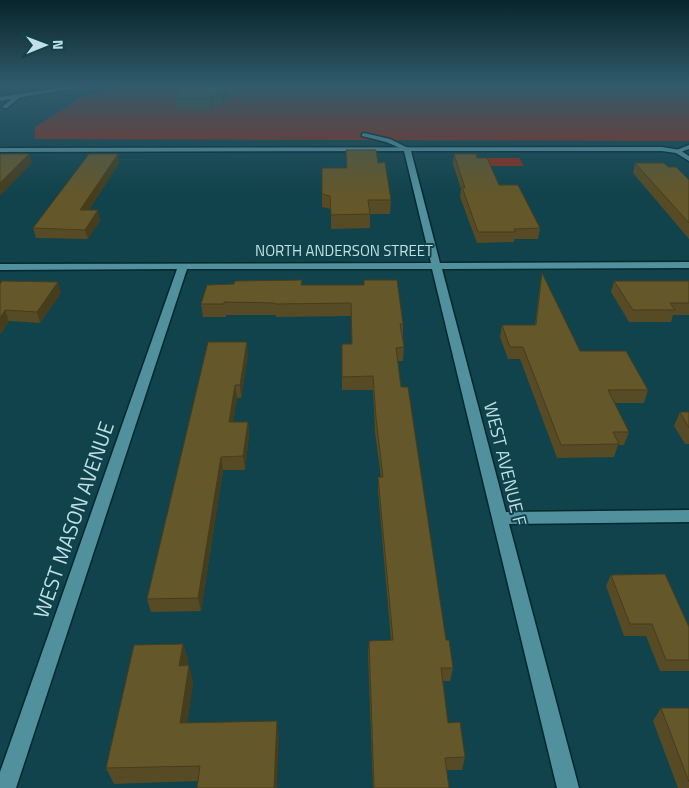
<svg xmlns="http://www.w3.org/2000/svg" width="689" height="788" viewBox="0 0 689 788" font-family="'Titillium Web',sans-serif">
<style>
.green{fill:#8d2b19}
.lines{fill:none;stroke-linecap:round;stroke-linejoin:round}
.service-casing{stroke:#04282e;stroke-width:3}
.minor-casing{stroke:#04282e;stroke-width:3}
.service{fill:#51909d;fill-rule:evenodd}
.minor{fill:#51909d;fill-rule:evenodd}
.wall{fill:#564b24}
.shaded-wall{fill:#463d1d}
.building{fill:#64572a;stroke:#463d1d}
.labels{text-anchor:middle;stroke-width:4;stroke-linejoin:round;paint-order:stroke}
.far-street-label{font-size:15px;fill:#c1e0e7;stroke:#10434c}
.street-label{font-size:18px;fill:#c1e0e7;stroke:#10434c}
.near-street-label{font-size:21px;fill:#c1e0e7;stroke:#10434c}
</style>
<rect width="100%" height="100%" fill="#10434c"/>
<path class="green" d="M 127,85 L 689,85 L 689,141 L 35,139 L 35,127 L 81,97 Z
M 482,158 L 519,158 L 524,166 L 486,166 Z"/>
<g class="lines">
<defs>
<path id="service" d="M 17,95 L 19,98 L 7,108 L 3,108 L 3,106 Z
M 364,133 L 390,139 L 410,149 L 405,150 L 386,142 L 362,136 L 362,134 Z
M 689,145 L 689,149 L 678,153 L 674,151 Z"/>
<path id="minor" d="M 78,85 L 92,85 L 0,101 L 0,97 Z
M 662,147 L 680,150 L 689,156 L 689,161 L 676,153 L 662,151 L 411,151 L 440,263 L 689,262 L 689,268 L 442,269 L 506,512 L 689,510 L 689,522 L 509,524 L 579,788 L 557,788 L 432,269 L 187,269 L 16,788 L 0,788 L 0,772 L 177,269 L 0,270 L 0,264 L 431,263 L 404,151 L 0,152 L 0,148 Z"/>
</defs>
<use href="#service" class="service-casing"/>
<use href="#minor" class="minor-casing"/>
<use href="#service" class="service"/>
<use href="#minor" class="minor"/>
</g>
<path class="wall" d="M 231,86 L 223,105 L 214,105 L 212,109 L 176,110 L 174,98 Z
M 346,150 L 378,163 L 391,200 L 390,214 L 370,214 L 370,228 L 331,229 L 331,209 L 322,207 L 322,194 L 346,168 Z
M 454,154 L 477,158 L 499,185 L 540,228 L 538,239 L 514,239 L 514,242 L 477,243 L 460,197 L 461,189 L 453,164 Z
M 119,163 L 89,210 L 100,220 L 88,239 L 36,238 L 33,228 Z
M 635,163 L 668,167 L 689,180 L 689,239 L 633,173 Z
M 542,273 L 580,351 L 648,390 L 644,403 L 614,403 L 629,432 L 624,445 L 618,445 L 614,457 L 557,458 L 520,359 L 508,359 L 500,337 L 502,325 L 535,325 L 540,284 Z
M 302,280 L 302,285 L 364,285 L 364,280 L 403,324 L 403,336 L 404,347 L 403,361 L 398,361 L 401,387 L 446,640 L 453,668 L 450,681 L 443,681 L 448,723 L 465,757 L 462,770 L 447,770 L 449,788 L 373,788 L 368,654 L 369,641 L 391,640 L 378,491 L 378,477 L 381,477 L 375,432 L 373,390 L 342,390 L 342,344 L 352,344 L 351,316 L 276,317 L 276,315 L 226,315 L 226,317 L 203,317 L 201,304 Z
M 614,281 L 689,281 L 689,315 L 673,315 L 671,322 L 629,322 L 611,292 Z
M 0,284 L 61,293 L 40,323 L 9,321 L 0,335 Z
M 248,354 L 241,398 L 237,398 L 233,422 L 248,422 L 249,435 L 245,470 L 223,470 L 201,611 L 151,612 L 147,599 Z
M 680,412 L 689,412 L 689,444 L 685,444 L 674,426 Z
M 611,575 L 689,627 L 689,671 L 660,671 L 646,636 L 624,636 L 606,586 Z
M 183,644 L 188,660 L 187,665 L 193,682 L 187,723 L 279,737 L 198,781 L 114,784 L 106,768 Z
M 661,708 L 689,708 L 689,788 L 678,788 L 653,721 Z"/>
<path class="shaded-wall" d="M 226,85 L 231,86 L 223,105 L 222,94 Z
M 212,94 L 214,105 L 212,109 L 210,98 Z
M 29,154 L 32,163 L 0,196 L 0,183 Z
M 118,154 L 119,163 L 83,220 L 80,210 Z
M 98,210 L 100,220 L 88,239 L 85,230 Z
M 58,282 L 61,293 L 40,323 L 37,312 Z
M 5,310 L 9,321 L 0,335 L 0,318 Z
M 247,342 L 248,354 L 241,398 L 240,385 Z
M 235,385 L 237,398 L 231,435 L 229,422 Z
M 248,422 L 249,435 L 245,470 L 243,456 Z
M 221,457 L 223,470 L 201,611 L 198,598 Z
M 183,644 L 188,660 L 184,682 L 179,666 Z
M 189,665 L 193,682 L 185,739 L 180,723 Z
M 277,721 L 279,737 L 277,788 L 274,788 Z"/>
<path class="building" d="M 182,85 L 226,85 L 222,94 L 212,94 L 210,98 L 174,98 Z
M 346,150 L 376,150 L 378,163 L 385,162 L 391,200 L 368,200 L 370,214 L 331,215 L 330,196 L 322,194 L 322,168 L 347,168 Z
M 0,154 L 29,154 L 0,183 Z
M 89,154 L 118,154 L 80,210 L 98,210 L 85,230 L 33,228 Z
M 454,154 L 476,154 L 477,158 L 487,158 L 499,185 L 518,185 L 540,228 L 514,229 L 515,232 L 478,232 L 462,187 L 465,188 Z
M 635,163 L 664,163 L 668,167 L 676,167 L 689,180 L 689,223 Z
M 542,273 L 580,351 L 626,351 L 648,390 L 608,390 L 629,432 L 613,432 L 619,444 L 561,445 L 523,347 L 510,347 L 502,325 L 536,325 Z
M 302,280 L 301,285 L 364,285 L 364,280 L 397,280 L 403,324 L 400,324 L 404,347 L 396,348 L 401,387 L 408,387 L 446,640 L 449,640 L 453,668 L 441,668 L 448,723 L 460,722 L 465,757 L 445,758 L 449,788 L 374,788 L 369,641 L 393,640 L 378,477 L 383,477 L 376,418 L 373,376 L 342,377 L 342,344 L 352,344 L 351,303 L 275,304 L 275,303 L 224,302 L 224,304 L 201,304 L 207,285 L 234,284 L 235,281 Z
M 2,281 L 58,282 L 37,312 L 5,310 L 0,318 L 0,284 Z
M 614,281 L 689,281 L 689,303 L 670,303 L 675,310 L 633,310 Z
M 208,342 L 247,342 L 240,385 L 235,385 L 229,422 L 248,422 L 243,456 L 221,457 L 198,598 L 147,599 Z
M 680,412 L 689,412 L 689,428 Z
M 665,574 L 689,627 L 689,660 L 666,660 L 652,624 L 630,624 L 611,575 Z
M 183,644 L 179,666 L 189,665 L 180,723 L 277,721 L 274,788 L 197,788 L 200,766 L 106,768 L 134,645 Z
M 661,708 L 689,708 L 689,782 Z"/>
<linearGradient id="sky" x2="0" y2="1"><stop stop-color="#09252a"/><stop offset="0.44" stop-color="#315b6c"/><stop offset="1" stop-color="#315b6c" stop-opacity="0"/></linearGradient>
<rect width="689" height="195" fill="url(#sky)"/>
<g class="labels">
<g class="far-street-label">
<text x="344" y="256">NORTH ANDERSON STREET</text>
</g>
<g class="street-label">
<text transform="translate(505 464) rotate(76)" y="6">WEST AVENUE F</text>
</g>
<g class="near-street-label">
<text transform="translate(74 520) rotate(-71)" y="7">WEST MASON AVENUE</text>
</g>
</g>
<g transform="translate(45 45) rotate(89)" stroke="#10434c" stroke-width="4" paint-order="stroke">
<path d="M0-4L9 19L0 12L-9 19Z" fill="#c1e0e7"/>
<text y="-8" font-size="14" font-weight="bold" text-anchor="middle" fill="#c1e0e7">N</text>
</g>
</svg>
